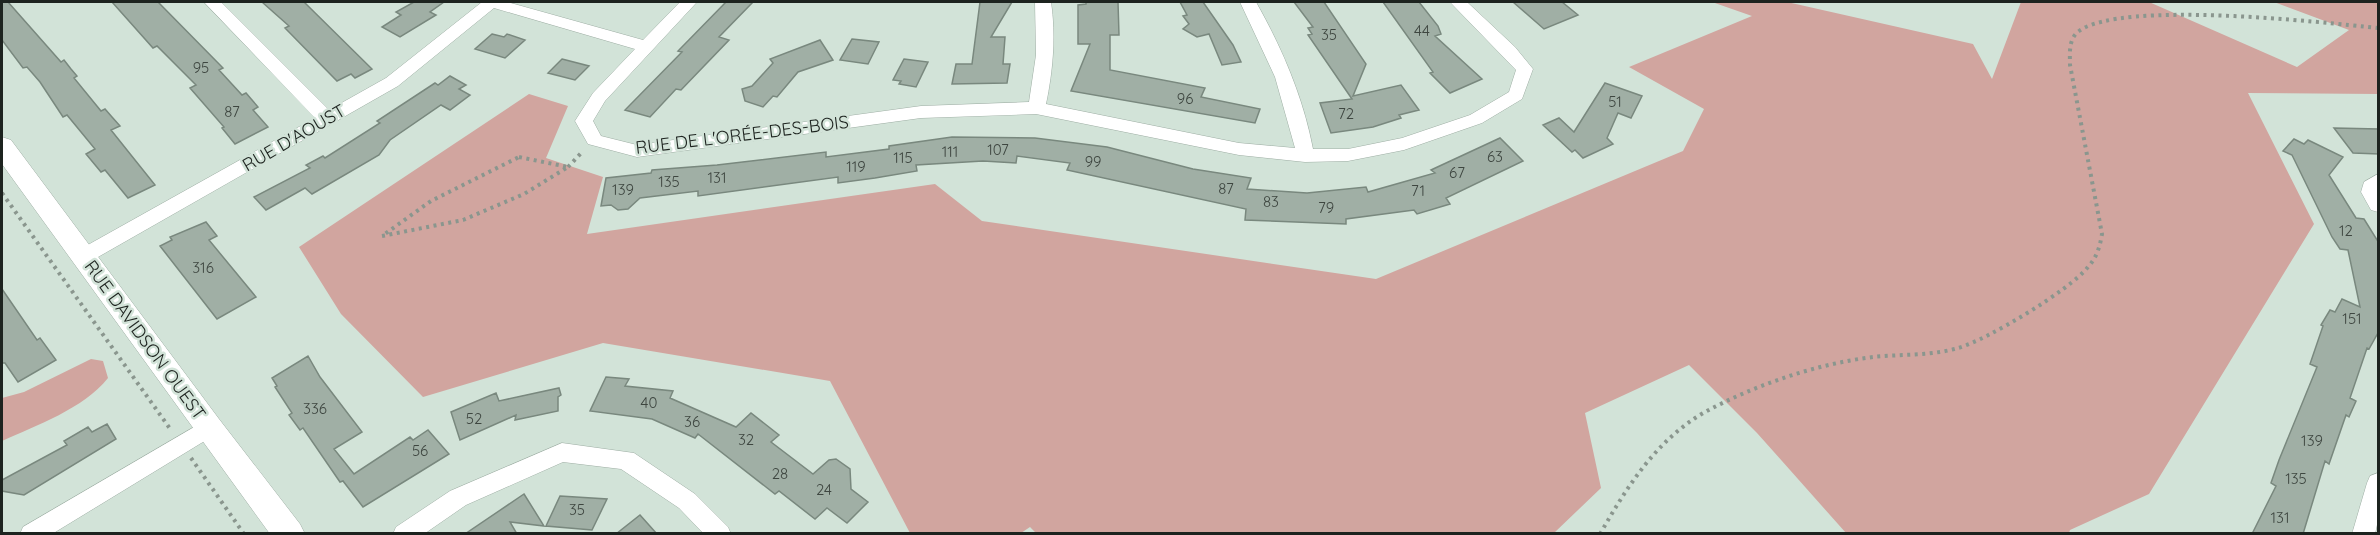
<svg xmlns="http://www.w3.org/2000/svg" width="2380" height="535" viewBox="0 0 2380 535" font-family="Quicksand,sans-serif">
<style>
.forest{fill:#d1a59f}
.building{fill:#a0afa5;stroke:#79887e;stroke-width:1.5}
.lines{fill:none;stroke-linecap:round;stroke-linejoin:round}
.street-casing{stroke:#9eaea4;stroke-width:1}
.secondary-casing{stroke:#9eaea4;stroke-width:1}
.path{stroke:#8a968e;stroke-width:4;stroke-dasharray:3 4.5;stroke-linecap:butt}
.street{fill:#fff;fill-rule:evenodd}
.secondary{fill:#fff;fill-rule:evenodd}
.labels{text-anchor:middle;stroke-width:5;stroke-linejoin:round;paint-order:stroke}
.number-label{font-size:15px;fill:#3e4640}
.street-label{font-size:18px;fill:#1d231f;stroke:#d2e3d8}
</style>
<rect width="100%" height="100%" fill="#d2e3d8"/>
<path class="forest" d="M 1712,2 L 1787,2 L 1973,44 L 1992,79 L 2021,2 L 2149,2 L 2297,67 L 2349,30 L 2274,2 L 2378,2 L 2378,94 L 2248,93 L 2314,224 L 2149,494 L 2070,530 L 2069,533 L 1846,533 L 1757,433 L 1689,365 L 1585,413 L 1601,488 L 1554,533 L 1037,534 L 1030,527 L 1021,533 L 910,533 L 830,381 L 603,343 L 423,397 L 341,314 L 299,247 L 529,94 L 568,106 L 546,158 L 603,177 L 587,234 L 935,184 L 982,221 L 1376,279 L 1683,151 L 1704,109 L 1629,67 L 1752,16 Z
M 91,359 L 103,361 L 108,378 C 83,409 37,425 2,441 L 2,398 L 24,392 Z"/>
<path class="building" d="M 2,2 L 8,2 L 61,62 L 64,60 L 71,69 L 77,76 L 74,78 L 101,111 L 105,109 L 112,117 L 120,126 L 111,130 L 155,185 L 128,198 L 105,170 L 101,172 L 86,154 L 95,149 L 67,115 L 63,117 L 40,82 L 27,67 L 23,68 L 2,40 Z
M 112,2 L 158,2 L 223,68 L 219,70 L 242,95 L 246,93 L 258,107 L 253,110 L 268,127 L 235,144 L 222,128 L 224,127 L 190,88 L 196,85 L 157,46 L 153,48 Z
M 262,2 L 304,2 L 372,69 L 355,78 L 351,74 L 337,81 L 285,28 L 289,26 Z
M 414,2 L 444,2 L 430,12 L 436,15 L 400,37 L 382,27 L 401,15 L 396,12 Z
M 726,2 L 753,2 L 719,37 L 729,40 L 681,90 L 676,89 L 650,117 L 625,110 L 682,52 L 678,51 Z
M 980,2 L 1012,2 L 991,37 L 1005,37 L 1003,64 L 1010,64 L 1007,83 L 952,84 L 956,64 L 972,64 Z
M 1086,2 L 1118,2 L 1119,35 L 1110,35 L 1110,70 L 1205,88 L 1201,97 L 1260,109 L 1255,123 L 1071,91 L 1090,44 L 1078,44 L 1078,5 L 1086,4 Z
M 1180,2 L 1203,2 L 1233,45 L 1241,62 L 1222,65 L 1209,34 L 1197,37 L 1183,29 L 1189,24 L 1183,16 L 1187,15 Z
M 1294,2 L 1324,2 L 1366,64 L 1353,96 L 1401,85 L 1419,110 L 1399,115 L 1401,118 L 1373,127 L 1331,133 L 1320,103 L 1352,99 L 1308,35 L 1312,34 L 1308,28 L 1313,27 Z
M 1383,2 L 1419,2 L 1438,26 L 1441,34 L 1435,36 L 1482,79 L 1450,93 L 1430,73 L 1433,72 Z
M 1513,2 L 1562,2 L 1578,15 L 1544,29 Z
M 492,34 L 504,37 L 507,34 L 525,40 L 505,58 L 475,49 Z
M 852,39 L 879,42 L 868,64 L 840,60 Z
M 820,40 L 833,60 L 798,72 L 777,97 L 773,96 L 763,107 L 745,101 L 742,89 L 752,86 L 773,63 L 770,59 Z
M 562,59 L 589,66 L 575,80 L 548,73 Z
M 904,59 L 928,62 L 916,87 L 899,84 L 901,81 L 893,80 Z
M 450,76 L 466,85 L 459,89 L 470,95 L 450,110 L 441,105 L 390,140 L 379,155 L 312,194 L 305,188 L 266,210 L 254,197 L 310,168 L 306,165 L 323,156 L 325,158 L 380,123 L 377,121 L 435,83 L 438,85 Z
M 1605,83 L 1642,96 L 1631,118 L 1618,113 L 1607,138 L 1613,144 L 1583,158 L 1575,150 L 1572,152 L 1543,125 L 1559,118 L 1574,132 Z
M 2334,128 L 2379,129 L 2379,154 L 2353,153 Z
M 952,137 L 1035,138 L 1107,147 L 1193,169 L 1251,178 L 1247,189 L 1307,193 L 1366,187 L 1368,192 L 1435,173 L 1431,170 L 1500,138 L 1523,161 L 1446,198 L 1450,204 L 1417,214 L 1414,210 L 1346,219 L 1346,224 L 1245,220 L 1246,209 L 1067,170 L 1070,163 L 1017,156 L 1016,163 L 983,161 L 916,165 L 917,171 L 875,178 L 838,183 L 838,177 L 698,196 L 698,191 L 640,198 L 628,209 L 618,210 L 611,205 L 601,206 L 606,178 L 651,173 L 652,170 L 717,165 L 826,152 L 826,157 L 889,149 L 889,146 Z
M 2294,139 L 2304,144 L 2308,140 L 2343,157 L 2329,175 L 2356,218 L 2364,219 L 2379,243 L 2379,331 L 2369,349 L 2367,348 L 2350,398 L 2356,401 L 2349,417 L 2346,415 L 2329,464 L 2325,461 L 2303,534 L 2252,534 L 2276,486 L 2271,483 L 2279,460 L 2317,367 L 2310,364 L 2323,326 L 2321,325 L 2330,310 L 2335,312 L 2342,299 L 2360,307 L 2348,250 L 2340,249 L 2332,237 L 2292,155 L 2283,151 Z
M 206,222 L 217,236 L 209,240 L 256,297 L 217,319 L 160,246 L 172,240 L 170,237 Z
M 2,289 L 37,340 L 40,338 L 56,360 L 18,382 L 5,363 L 2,363 Z
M 308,356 L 320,377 L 362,432 L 334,449 L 354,474 L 410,437 L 413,440 L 428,430 L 449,454 L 363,507 L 343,481 L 340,482 L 303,428 L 300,430 L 289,415 L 292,413 L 275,387 L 277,386 L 272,378 Z
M 606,377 L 629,379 L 625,386 L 673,391 L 670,398 L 736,427 L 751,413 L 779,435 L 771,442 L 813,474 L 829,460 L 836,459 L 850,469 L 851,489 L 868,502 L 847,523 L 827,508 L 815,519 L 779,491 L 775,494 L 698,434 L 695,438 L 652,419 L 590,411 Z
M 559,388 L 561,395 L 558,397 L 558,411 L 515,420 L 516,415 L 460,440 L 451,412 L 496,393 L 499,401 Z
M 107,424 L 116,439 L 24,495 L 2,491 L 2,480 L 67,445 L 64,441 L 88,427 L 92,432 Z
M 524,494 L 544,526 L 510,522 L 517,534 L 465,534 Z
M 560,496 L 607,499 L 592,530 L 546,526 Z
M 640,515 L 657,534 L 616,534 Z"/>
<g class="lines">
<defs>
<path id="street" d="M 204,2 L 221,2 L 329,110 L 386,78 L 482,2 L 507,2 L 643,40 L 680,2 L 697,2 L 605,101 L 593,121 L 601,136 L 637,145 L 921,106 L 1029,102 L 1036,55 L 1035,2 L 1051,2 C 1056,35 1053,71 1046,104 L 1239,143 L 1295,148 L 1275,77 L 1240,2 L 1256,2 C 1282,48 1303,97 1313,149 L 1348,149 L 1402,138 L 1470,115 L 1509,92 L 1516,70 L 1450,2 L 1467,2 L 1515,47 L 1533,69 L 1522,99 L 1482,123 L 1404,150 L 1348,161 L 1305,162 L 1239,155 L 1036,114 L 921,118 L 637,157 L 588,144 L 575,121 L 593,93 L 635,49 L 494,8 L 398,86 L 91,261 L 84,263 L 77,261 L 74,256 L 77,251 L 315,118 Z
M 2378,174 L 2378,212 L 2371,210 L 2361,192 L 2364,182 Z
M 208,419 L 216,422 L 219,428 L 216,434 L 52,534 L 20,534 L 23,527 Z
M 562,443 L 634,453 L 695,494 L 728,527 L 731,534 L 704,534 L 679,508 L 621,469 L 563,462 L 466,505 L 424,534 L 393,534 L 396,527 L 450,491 Z
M 2378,473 L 2378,520 L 2375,534 L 2352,534 L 2367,483 L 2370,476 Z"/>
<path id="secondary" d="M 2,137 L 11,140 L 219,419 L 300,524 L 305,534 L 270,534 L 2,164 Z"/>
</defs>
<use href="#street" class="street-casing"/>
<use href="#secondary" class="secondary-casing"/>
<path class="path" d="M 519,157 L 568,167 L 524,194 L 463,220 L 382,236 L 431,201 Z
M 568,167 L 583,151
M 2,193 L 171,430
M 191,458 L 244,534
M 1600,534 C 1627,487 1656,440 1705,412 C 1755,385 1816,364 1873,357 C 1901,354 1931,356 1958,348 C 1987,340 2070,290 2088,267 C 2097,257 2100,246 2102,234 L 2070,65 C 2070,54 2068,39 2079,31 C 2122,0 2320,22 2378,28"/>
<use href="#street" class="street"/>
<use href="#secondary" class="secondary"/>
</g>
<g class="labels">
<g class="number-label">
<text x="1422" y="36">44</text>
<text x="1329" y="40">35</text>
<text x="201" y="73">95</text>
<text x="1185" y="104">96</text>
<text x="1615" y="107">51</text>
<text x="232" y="117">87</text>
<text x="1346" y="119">72</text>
<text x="998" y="155">107</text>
<text x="950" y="157">111</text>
<text x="1495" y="162">63</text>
<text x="903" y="163">115</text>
<text x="1093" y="167">99</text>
<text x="856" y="172">119</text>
<text x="1457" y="178">67</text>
<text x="717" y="183">131</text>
<text x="669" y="187">135</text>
<text x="1226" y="194">87</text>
<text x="623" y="195">139</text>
<text x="1418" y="196">71</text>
<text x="1271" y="207">83</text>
<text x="1326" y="213">79</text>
<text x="2346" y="236">12</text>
<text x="203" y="273">316</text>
<text x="2352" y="324">151</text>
<text x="649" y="408">40</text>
<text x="315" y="414">336</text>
<text x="474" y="424">52</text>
<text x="692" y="427">36</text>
<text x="746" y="445">32</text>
<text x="2312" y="446">139</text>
<text x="420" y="456">56</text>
<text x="780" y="479">28</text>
<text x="2296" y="484">135</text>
<text x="824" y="495">24</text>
<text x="577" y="515">35</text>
<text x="2280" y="523">131</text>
</g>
<g class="street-label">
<text transform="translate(742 135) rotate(-7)" y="6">RUE DE L'ORÉE-DES-BOIS</text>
<text transform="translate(294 138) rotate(-30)" y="6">RUE D'AOUST</text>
<text transform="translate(145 340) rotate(54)" y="6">RUE DAVIDSON OUEST</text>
</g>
</g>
<rect width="2380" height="535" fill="none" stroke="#1d231f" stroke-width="6"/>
</svg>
